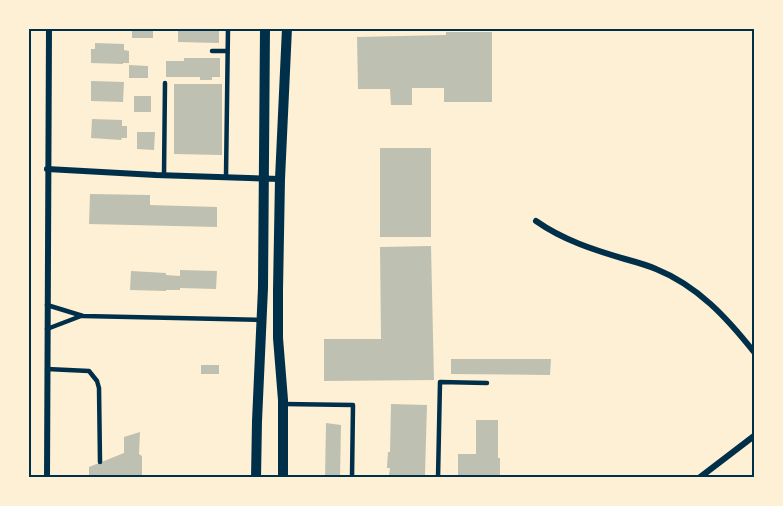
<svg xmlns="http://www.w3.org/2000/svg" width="783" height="506" viewBox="0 0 783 506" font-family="'Exo 2',sans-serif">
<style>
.building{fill:#bec0b2}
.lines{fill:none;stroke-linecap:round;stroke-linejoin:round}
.service{stroke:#003049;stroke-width:4.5}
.minor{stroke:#003049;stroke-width:6}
.tertiary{stroke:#003049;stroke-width:10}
.neatline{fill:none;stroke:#003049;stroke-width:2}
</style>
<rect width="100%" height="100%" fill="#fdf0d5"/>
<path class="building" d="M 132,28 L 153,28 L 153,38 L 132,38 Z
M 178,28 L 219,28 L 219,43 L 178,42 Z
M 446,32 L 492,32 L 492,102 L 444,102 L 444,88 L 412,88 L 412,105 L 391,105 L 390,89 L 358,89 L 357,37 L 446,35 Z
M 95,43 L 124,44 L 124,50 L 129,51 L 129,63 L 123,63 L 123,64 L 91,63 L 91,49 L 95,49 Z
M 184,58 L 220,58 L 220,77 L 212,77 L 212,80 L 200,80 L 200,77 L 166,77 L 166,61 L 184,61 Z
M 129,65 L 148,66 L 148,78 L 129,78 Z
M 91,81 L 124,82 L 123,102 L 91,101 Z
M 174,84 L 222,84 L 222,155 L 174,154 Z
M 134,96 L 151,96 L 151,112 L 134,112 Z
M 92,119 L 122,120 L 122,126 L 127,126 L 127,138 L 122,138 L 121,140 L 91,138 Z
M 137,132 L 155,132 L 154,150 L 137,149 Z
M 380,148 L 431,148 L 431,237 L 380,237 Z
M 90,194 L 150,195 L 150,205 L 217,207 L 217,227 L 89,224 Z
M 431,246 L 434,380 L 324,381 L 324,339 L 381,339 L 380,247 Z
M 180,270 L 217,271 L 216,289 L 180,288 L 180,290 L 166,290 L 166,291 L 130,290 L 131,271 L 166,273 L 166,275 L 180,276 Z
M 451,359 L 551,359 L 550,375 L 451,374 Z
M 201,365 L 219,365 L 219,374 L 201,374 Z
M 391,404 L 427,405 L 425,475 L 389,475 L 390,468 L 387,468 L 388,452 L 390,452 Z
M 476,420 L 498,420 L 498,458 L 500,458 L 500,476 L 458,476 L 458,454 L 476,454 Z
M 326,423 L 341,425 L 340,478 L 325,478 Z
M 140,432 L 139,454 L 142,456 L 142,478 L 89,478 L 89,467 L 124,453 L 124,437 Z"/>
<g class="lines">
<path class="service" d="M 212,51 L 227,51
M 164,175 L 165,83
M 226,176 L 228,28
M 47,305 L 83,316 L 262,320
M 47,329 L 81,316
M 47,369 L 89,371 L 97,381 L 99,388 L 100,462
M 283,404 L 353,405 L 352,478
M 438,478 L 440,382 L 487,383"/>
<path class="minor" d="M 47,169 L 156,175 L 280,179
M 536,221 C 563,240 594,250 625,259 C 636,262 647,265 656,269 C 698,286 727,318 754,352
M 47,478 L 49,28
M 699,478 L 754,436"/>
<path class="tertiary" d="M 256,478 L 257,421 L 263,288 L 265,28
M 283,478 L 283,400 L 278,338 L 278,290 L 280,179 L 287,28"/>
</g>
<rect width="783" height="506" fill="none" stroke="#fdf0d5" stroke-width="60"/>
<rect x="30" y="30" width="723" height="446" class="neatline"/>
</svg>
